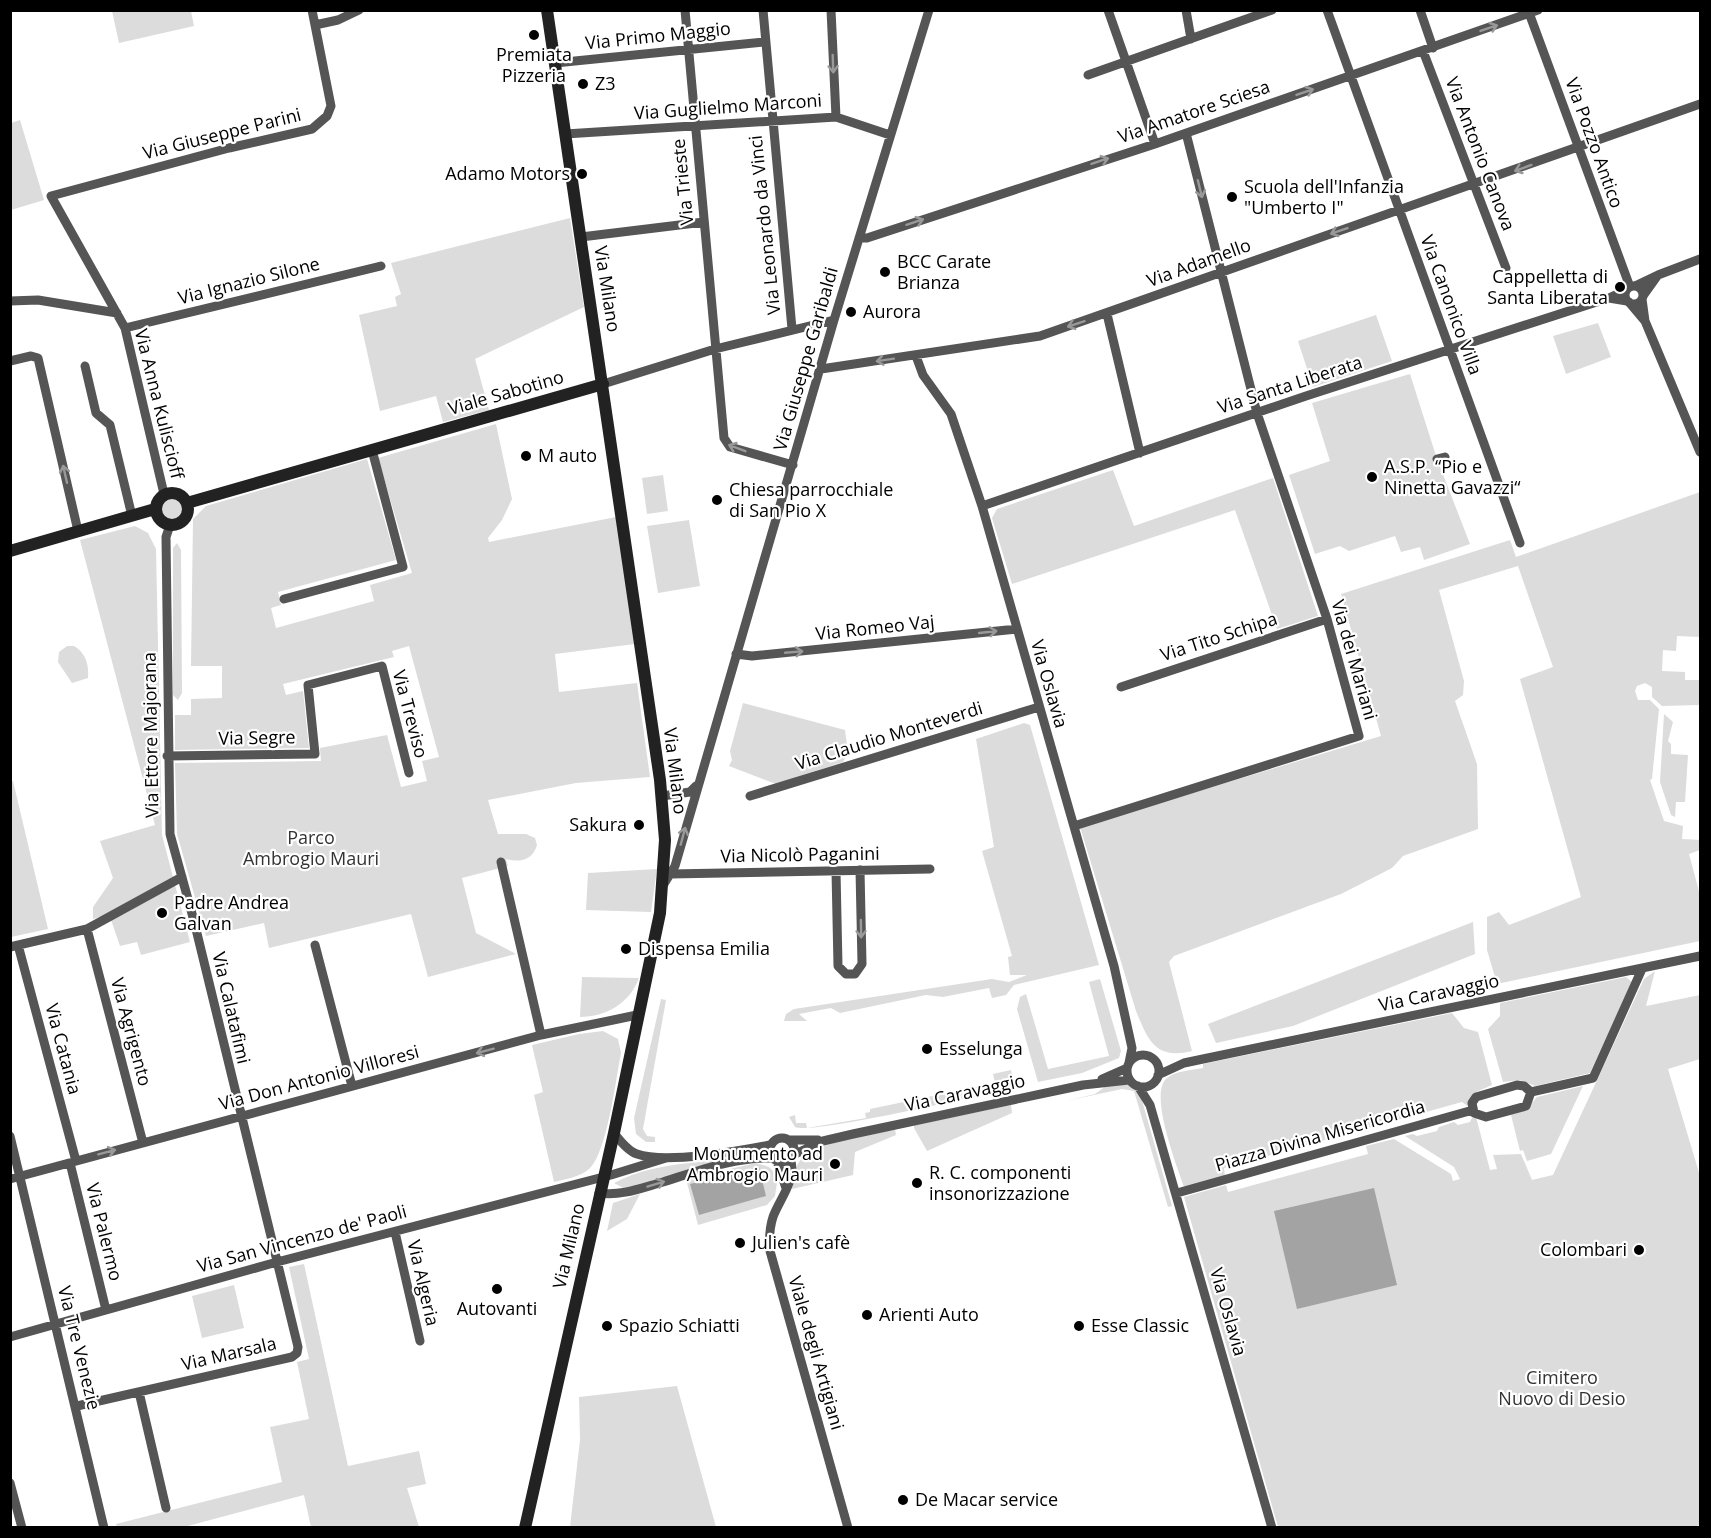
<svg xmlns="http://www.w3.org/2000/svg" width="1711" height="1538" viewBox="0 0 1711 1538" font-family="'Open Sans',sans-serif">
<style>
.green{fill:#dcdcdc}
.water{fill:#a3a3a3}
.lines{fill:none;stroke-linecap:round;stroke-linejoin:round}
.street{stroke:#555;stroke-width:9}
.secondary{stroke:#222;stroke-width:12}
.oneway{stroke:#999}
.poi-dot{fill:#000;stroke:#fff;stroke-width:2}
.labels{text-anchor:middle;stroke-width:4.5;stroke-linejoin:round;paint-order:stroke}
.street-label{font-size:18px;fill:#000;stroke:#fff}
.poi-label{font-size:18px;fill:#000;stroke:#fff;text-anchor:start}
.park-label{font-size:18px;fill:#333;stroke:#fff}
</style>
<rect width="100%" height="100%" fill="#fff"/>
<path class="green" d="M 112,11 L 191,11 L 194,26 L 119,43 Z
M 20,120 L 44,200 L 11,210 L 11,123 Z
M 570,218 L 584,307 L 475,359 L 489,410 L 443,422 L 436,396 L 380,411 L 359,315 L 397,306 L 395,297 L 401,294 L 391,263 Z
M 1376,315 L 1392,361 L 1313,387 L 1298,341 Z
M 1598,323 L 1611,357 L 1566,374 L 1553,336 Z
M 1410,374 L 1437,459 L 1470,544 L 1424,560 L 1420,547 L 1401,552 L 1395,536 L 1349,551 L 1340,546 L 1315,554 L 1289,475 L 1330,461 L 1312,403 Z
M 496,424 L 512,499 L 502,520 L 488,538 L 489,542 L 616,517 L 635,644 L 555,654 L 559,692 L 637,683 L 650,777 L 576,783 L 488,800 L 498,834 L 526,834 L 535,838 L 537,845 C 533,860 520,863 506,859 L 508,866 L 462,878 L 476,933 L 516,954 L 428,977 L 411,914 L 269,948 L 264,923 L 206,936 L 177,834 L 175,763 L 321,761 L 320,748 L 387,735 L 401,787 L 427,781 L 422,761 L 439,757 L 409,646 L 392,651 L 394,657 L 283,684 L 286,695 L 303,691 L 309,748 L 175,750 L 175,715 L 191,715 L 191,699 L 222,698 L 222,666 L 191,666 L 193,519 L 206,506 L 367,459 L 396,560 L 278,592 L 281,605 L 271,608 L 276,628 L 374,601 L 370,585 L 412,573 L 378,458 Z
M 1113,470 L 1134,526 L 1273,478 L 1318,616 L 1277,629 L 1235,510 L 1012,584 L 992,518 L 997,509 Z
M 663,475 L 668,511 L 647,514 L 642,478 Z
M 1700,492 L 1700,637 L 1677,636 L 1676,651 L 1663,650 L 1662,671 L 1685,672 L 1685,680 L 1700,680 L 1700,705 L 1662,706 L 1652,697 L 1652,687 L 1645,683 L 1637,686 L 1635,691 L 1638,700 L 1650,700 L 1659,709 L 1652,779 L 1650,780 L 1664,821 L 1683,826 L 1682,839 L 1700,840 L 1700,850 L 1689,854 L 1700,895 L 1700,941 L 1497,984 L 1487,950 L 1487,917 L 1499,912 L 1509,925 L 1581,897 L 1520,679 L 1553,667 L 1518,566 L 1439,590 L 1464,681 L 1463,695 L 1455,701 L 1477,764 L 1478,829 L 1403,856 L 1392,868 L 1341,894 L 1174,956 L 1169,962 L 1192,1051 C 1155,1060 1148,1040 1136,1011 L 1080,827 L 1381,736 L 1341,594 L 1510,540 L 1516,557 Z
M160 509a12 12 0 1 1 24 0a12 12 0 1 1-24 0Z
M 689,520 L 700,586 L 658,593 L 647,526 Z
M 135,526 L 148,533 L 156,549 L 162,835 L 190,942 L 141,955 L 137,942 L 120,946 L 109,914 L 93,919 L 93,907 L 113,878 L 100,841 L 155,825 L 80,540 Z
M 177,543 L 181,550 L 182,693 L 178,700 L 173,695 L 173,548 Z
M 67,646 L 74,646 C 86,653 89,665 88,678 L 72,683 L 58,662 L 59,652 Z
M 743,703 L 845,730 L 848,753 L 843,762 L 776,784 L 729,766 L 732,760 L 730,751 Z
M 1664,714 L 1673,722 L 1668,741 L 1671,744 L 1671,754 L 1688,755 L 1685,802 L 1676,802 L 1675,817 L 1671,815 L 1660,782 Z
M 1024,723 L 1030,725 L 1099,965 L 1014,985 L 1006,995 L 992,998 L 989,988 L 943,997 L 926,995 L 840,1013 L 831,1008 L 799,1014 L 807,1021 L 784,1021 L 786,1014 L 794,1009 L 992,979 L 1009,982 L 1027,975 L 1010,975 L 1008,957 L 1012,956 L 982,851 L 994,847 L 976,739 Z
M 13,781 L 48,929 L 11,937 L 10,782 Z
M 657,869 L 651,912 L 586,910 L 588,873 Z
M 1473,922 L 1475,954 L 1293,1026 L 1216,1043 L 1208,1024 Z
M 1655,971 L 1646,1006 L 1700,995 L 1700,1059 L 1668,1069 L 1700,1176 L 1700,1525 L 1690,1528 L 1278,1527 L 1184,1197 L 1226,1185 L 1228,1192 L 1368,1154 L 1366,1146 L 1394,1139 L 1451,1174 L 1453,1181 L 1460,1179 L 1454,1167 L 1405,1136 L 1413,1134 L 1417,1136 L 1437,1131 L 1439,1127 L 1454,1122 L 1458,1125 L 1470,1122 L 1472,1118 L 1476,1117 L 1490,1170 L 1497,1169 L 1493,1155 L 1521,1154 L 1532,1180 L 1553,1175 L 1644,979 Z
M 582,977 L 639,978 C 630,1003 606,1017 580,1017 Z
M 1626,977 L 1632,982 L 1590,1073 L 1535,1086 L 1520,1080 L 1503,1082 L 1488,1029 L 1500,1016 L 1500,1003 Z
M 1100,979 L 1121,1051 L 1119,1058 L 1082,1073 L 1038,1082 L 1017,1009 L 1020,997 L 1026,994 L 1048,1069 L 1109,1056 L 1089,982 Z
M 661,999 L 666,1000 L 643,1129 L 647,1136 L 655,1137 L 655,1142 L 646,1142 L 636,1134 L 634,1118 Z
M 1452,1013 L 1464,1028 L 1478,1032 L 1492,1085 L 1476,1092 L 1469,1107 L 1462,1102 L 1224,1168 L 1225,1176 L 1184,1187 C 1177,1166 1148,1093 1167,1078 C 1175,1071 1192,1070 1203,1068 L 1203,1064 Z
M 603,1031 L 618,1039 L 621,1053 C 616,1078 607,1154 589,1169 C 580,1177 566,1179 554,1182 L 534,1095 L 543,1092 L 532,1045 L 579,1034 Z
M 1011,1070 L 1015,1088 C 984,1094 812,1135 795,1127 L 789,1117 L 795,1115 L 796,1123 L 806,1123 L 807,1128 L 866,1118 L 865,1113 L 870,1112 L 870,1109 L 995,1083 L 993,1074 Z
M 1130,1084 L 1136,1088 L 1141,1097 L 1172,1206 L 1168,1207 L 1134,1091 L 1122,1089 L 1066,1101 L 1095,1094 L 1106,1086 Z
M 1583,1086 L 1551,1154 L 1527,1161 L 1523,1150 L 1520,1151 L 1511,1115 L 1526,1110 L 1537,1097 Z
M 1011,1105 L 1012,1113 L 927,1151 L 914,1128 L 914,1125 Z
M 895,1129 L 896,1135 L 855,1152 L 853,1175 L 792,1189 C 794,1181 794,1169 799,1162 C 813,1142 871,1135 895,1129 Z
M 764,1150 L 765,1156 L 627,1190 L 614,1183 C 661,1158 714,1166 764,1150 Z
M 756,1163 L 769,1167 L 778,1176 L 775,1196 L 767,1205 L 698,1225 L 686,1179 Z
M 640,1194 L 627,1219 L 607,1231 L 613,1203 Z
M 304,1264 L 348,1466 L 419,1451 L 426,1484 L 407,1488 L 419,1527 L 311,1527 L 304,1495 L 184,1527 L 117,1527 L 116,1524 L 282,1482 L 270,1427 L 309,1419 L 297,1362 L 309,1359 L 289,1267 Z
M 234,1285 L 244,1328 L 202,1338 L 192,1296 Z
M 677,1386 L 716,1527 L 570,1527 L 580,1440 L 579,1397 Z"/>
<path class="water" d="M 759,1167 L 766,1196 L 699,1215 L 690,1184 Z
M 1374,1188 L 1397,1285 L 1297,1309 L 1274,1211 Z"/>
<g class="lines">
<path class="street" d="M 685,10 L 724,438 L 730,447 L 793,465
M 763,10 L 792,329
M 831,10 L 836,117
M 1108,10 L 1155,144
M 1186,10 L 1191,39
M 1327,10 L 1520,543
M 1420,10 L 1433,48
M 1528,10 L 1630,287
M 315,25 L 338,20 L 359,10
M 1423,51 L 1506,268
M 555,63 L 764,42
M 1088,75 L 1272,10
M 565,134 L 836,117 L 890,135
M 581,237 L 704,222
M 859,238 L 867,238 L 1155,144 L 1538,10
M 1658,275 L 1700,259
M 1635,286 L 1658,275 L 1643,296
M1625 295a9 9 0 1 1 18 0a9 9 0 1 1-18 0Z
M 1626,290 L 1609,298 L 1627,301
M 10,301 L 38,300 L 117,313
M 1629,302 L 1645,321 L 1642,299
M 1107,314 L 1140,453
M 1645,321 L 1700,452
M 125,328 L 381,266
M 916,356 L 923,375 L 951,414 L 982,506 L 1114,966 L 1132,1048 L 1129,1063
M 10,361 L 31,356 L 38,358 L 78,531
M 85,366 L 96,413 L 110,425 L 132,516
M 821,369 L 1040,336 L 1700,104
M 603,384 L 715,349 L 834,320
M 1437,459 L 1445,457
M 164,494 L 125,328 L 51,196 L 229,148 L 312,129 L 327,116 L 331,106 L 312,10
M 982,506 L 1306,396 L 1609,298
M 284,599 L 403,567 L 372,450
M 736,654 L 752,656 L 1017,629
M 1121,687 L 1327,619
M 167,756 L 315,754 L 308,685 L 382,666 L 409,773
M 662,796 L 690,792 L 696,786
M 750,796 L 1039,707
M 1074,826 L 1359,736 L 1327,619 L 1257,413 L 1186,133
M 501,862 L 541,1035
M 836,871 L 838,966 L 846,974 L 855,974 L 862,964 L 860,870
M 670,874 L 930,869
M 664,884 L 675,866 L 834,320 L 929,10
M 87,929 L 143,1143
M 18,945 L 76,1161
M 315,945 L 352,1086
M 10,947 L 87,929 L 182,877
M1127 1071a16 16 0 1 1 32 0a16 16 0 1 1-32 0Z
M 1158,1075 L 1184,1063 L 1203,1059 L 1700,956
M 1102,1079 L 1127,1068
M 1517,1085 L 1524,1086 L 1531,1092 L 1526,1106 L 1486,1117 L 1474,1113 L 1472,1103 L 1476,1097 Z
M 1138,1086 L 1150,1105 L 1272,1528
M 1531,1092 L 1593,1078 L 1642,969
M 614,1133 C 620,1141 628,1151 637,1154 C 665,1164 740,1151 770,1145
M 10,1136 L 104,1528
M770 1150a12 12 0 1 1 24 0a12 12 0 1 1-24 0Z
M 789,1140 L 818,1140
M 793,1155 L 823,1141 L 853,1134 L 1083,1085 L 1129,1080
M 790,1159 C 798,1178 779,1200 773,1217 C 769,1229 769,1239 770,1251 L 848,1528
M 777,1161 L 786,1188
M 70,1163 L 106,1310
M 10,1179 L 541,1035 L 637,1015
M 599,1193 C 622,1196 641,1188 663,1182 C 698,1171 735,1157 772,1158
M 1177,1193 L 1473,1110
M 395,1232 L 420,1341
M 10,1337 L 277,1262 L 611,1175 L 666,1158
M 139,1392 L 166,1508
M 77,1406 L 292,1357 L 297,1353 L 298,1347 L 194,921 L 170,834 L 166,537 L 170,525
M 10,1483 L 22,1528"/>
<path class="secondary" d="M156 509a16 16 0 1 1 32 0a16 16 0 1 1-32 0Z
M 187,503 L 603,384
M 10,551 L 155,509
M 525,1528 L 614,1133 L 660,913 L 665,840 L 660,780 L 547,10"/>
</g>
<defs><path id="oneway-shaft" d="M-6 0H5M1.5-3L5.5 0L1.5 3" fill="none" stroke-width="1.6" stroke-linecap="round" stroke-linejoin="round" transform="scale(1.5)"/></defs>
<g class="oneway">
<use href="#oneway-shaft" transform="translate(1489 28) rotate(-19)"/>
<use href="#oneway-shaft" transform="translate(833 64) rotate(88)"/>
<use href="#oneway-shaft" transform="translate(1305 92) rotate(-19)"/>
<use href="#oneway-shaft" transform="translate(1100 161) rotate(-18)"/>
<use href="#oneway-shaft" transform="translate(1523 168) rotate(160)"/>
<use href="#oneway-shaft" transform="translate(1200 189) rotate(76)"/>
<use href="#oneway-shaft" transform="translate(915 222) rotate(-18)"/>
<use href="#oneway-shaft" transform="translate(1339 231) rotate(161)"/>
<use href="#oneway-shaft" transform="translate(1076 324) rotate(162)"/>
<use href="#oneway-shaft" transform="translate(885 360) rotate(171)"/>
<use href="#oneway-shaft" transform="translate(737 448) rotate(-159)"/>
<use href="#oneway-shaft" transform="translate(65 474) rotate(-103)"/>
<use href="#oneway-shaft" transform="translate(988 632) rotate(-6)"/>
<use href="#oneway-shaft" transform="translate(794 652) rotate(-5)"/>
<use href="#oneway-shaft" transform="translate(683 836) rotate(-75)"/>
<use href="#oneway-shaft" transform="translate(861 929) rotate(89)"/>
<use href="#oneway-shaft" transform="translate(485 1051) rotate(165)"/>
<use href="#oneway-shaft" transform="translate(107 1152) rotate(-15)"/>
<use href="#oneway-shaft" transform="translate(656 1184) rotate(-17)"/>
</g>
<g class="poi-dot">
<circle cx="534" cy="35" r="6"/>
<circle cx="583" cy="84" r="6"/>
<circle cx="582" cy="174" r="6"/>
<circle cx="1232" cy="197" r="6"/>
<circle cx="885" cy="272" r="6"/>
<circle cx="1620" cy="287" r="6"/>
<circle cx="851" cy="312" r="6"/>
<circle cx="526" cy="456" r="6"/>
<circle cx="1372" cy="477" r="6"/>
<circle cx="717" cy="500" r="6"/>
<circle cx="639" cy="825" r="6"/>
<circle cx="162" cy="913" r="6"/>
<circle cx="626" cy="949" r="6"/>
<circle cx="927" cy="1049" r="6"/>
<circle cx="835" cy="1164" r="6"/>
<circle cx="917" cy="1183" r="6"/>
<circle cx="740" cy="1243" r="6"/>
<circle cx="1639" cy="1250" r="6"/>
<circle cx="497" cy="1289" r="6"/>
<circle cx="867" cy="1315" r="6"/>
<circle cx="607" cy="1326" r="6"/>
<circle cx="1079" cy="1326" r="6"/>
<circle cx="903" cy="1500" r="6"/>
</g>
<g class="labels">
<g class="street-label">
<text transform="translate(658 36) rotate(-6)" y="6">Via Primo Maggio</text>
<text transform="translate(728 107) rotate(-4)" y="6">Via Guglielmo Marconi</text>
<text transform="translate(1194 112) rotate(-19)" y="6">Via Amatore Sciesa</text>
<text transform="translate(222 134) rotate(-14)" y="6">Via Giuseppe Parini</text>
<text transform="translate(1594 143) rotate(70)" y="6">Via Pozzo Antico</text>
<text transform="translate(1480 154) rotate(69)" y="6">Via Antonio Canova</text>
<text transform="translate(683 182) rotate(-96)" y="6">Via Trieste</text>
<text transform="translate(765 225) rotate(-96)" y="6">Via Leonardo da Vinci</text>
<text transform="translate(1199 263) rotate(-20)" y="6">Via Adamello</text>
<text transform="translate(249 281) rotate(-14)" y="6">Via Ignazio Silone</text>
<text transform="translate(607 289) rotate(81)" y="6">Via Milano</text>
<text transform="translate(1451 305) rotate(70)" y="6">Via Canonico Villa</text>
<text transform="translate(806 359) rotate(-74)" y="6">Via Giuseppe Garibaldi</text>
<text transform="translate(1290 385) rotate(-18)" y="6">Via Santa Liberata</text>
<text transform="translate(506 393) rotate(-16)" y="6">Viale Sabotino</text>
<text transform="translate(159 404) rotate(76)" y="6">Via Anna Kuliscioff</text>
<text transform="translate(875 628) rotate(-6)" y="6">Via Romeo Vaj</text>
<text transform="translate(1219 637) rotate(-18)" y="6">Via Tito Schipa</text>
<text transform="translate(1354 660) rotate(74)" y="6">Via dei Mariani</text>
<text transform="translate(1049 684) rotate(74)" y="6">Via Oslavia</text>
<text transform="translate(410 714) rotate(75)" y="6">Via Treviso</text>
<text transform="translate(151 735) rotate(-91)" y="6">Via Ettore Majorana</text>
<text transform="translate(889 736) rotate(-17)" y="6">Via Claudio Monteverdi</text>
<text transform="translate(257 738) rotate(-1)" y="6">Via Segre</text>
<text transform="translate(675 771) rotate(83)" y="6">Via Milano</text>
<text transform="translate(800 855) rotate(-1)" y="6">Via Nicolò Paganini</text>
<text transform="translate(1439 993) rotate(-12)" y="6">Via Caravaggio</text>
<text transform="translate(231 1008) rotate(77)" y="6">Via Calatafimi</text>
<text transform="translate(131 1032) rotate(75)" y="6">Via Agrigento</text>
<text transform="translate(63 1049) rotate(75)" y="6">Via Catania</text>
<text transform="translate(319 1078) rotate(-15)" y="6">Via Don Antonio Villoresi</text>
<text transform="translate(965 1093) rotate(-12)" y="6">Via Caravaggio</text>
<text transform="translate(1320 1136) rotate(-16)" y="6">Piazza Divina Misericordia</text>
<text transform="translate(104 1232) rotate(76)" y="6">Via Palermo</text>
<text transform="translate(302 1239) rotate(-15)" y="6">Via San Vincenzo de' Paoli</text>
<text transform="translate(569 1246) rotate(-77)" y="6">Via Milano</text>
<text transform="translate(423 1283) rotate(77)" y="6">Via Algeria</text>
<text transform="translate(1228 1312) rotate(74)" y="6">Via Oslavia</text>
<text transform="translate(79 1348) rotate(76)" y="6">Via Tre Venezie</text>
<text transform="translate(816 1353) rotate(74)" y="6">Viale degli Artigiani</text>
<text transform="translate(229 1354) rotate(-13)" y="6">Via Marsala</text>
</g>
<g class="poi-label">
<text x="534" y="61" text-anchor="middle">Premiata<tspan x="534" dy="21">Pizzeria</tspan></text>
<text x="595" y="90">Z3</text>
<text x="570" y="180" text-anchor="end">Adamo Motors</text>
<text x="1244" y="193">Scuola dell'Infanzia<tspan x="1244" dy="21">"Umberto I"</tspan></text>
<text x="897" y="268">BCC Carate<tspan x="897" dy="21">Brianza</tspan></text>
<text x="1608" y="283" text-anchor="end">Cappelletta di<tspan x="1608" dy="21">Santa Liberata</tspan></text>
<text x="863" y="318">Aurora</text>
<text x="538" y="462">M auto</text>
<text x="1384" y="473">A.S.P. “Pio e<tspan x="1384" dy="21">Ninetta Gavazzi“</tspan></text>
<text x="729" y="496">Chiesa parrocchiale<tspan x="729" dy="21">di San Pio X</tspan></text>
<text x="627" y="831" text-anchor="end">Sakura</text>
<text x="174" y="909">Padre Andrea<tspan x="174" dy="21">Galvan</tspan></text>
<text x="638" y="955">Dispensa Emilia</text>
<text x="939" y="1055">Esselunga</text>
<text x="823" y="1160" text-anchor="end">Monumento ad<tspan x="823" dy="21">Ambrogio Mauri</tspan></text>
<text x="929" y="1179">R. C. componenti<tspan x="929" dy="21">insonorizzazione</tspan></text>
<text x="752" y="1249">Julien's cafè</text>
<text x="1627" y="1256" text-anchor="end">Colombari</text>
<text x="497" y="1315" text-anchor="middle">Autovanti</text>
<text x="879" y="1321">Arienti Auto</text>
<text x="619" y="1332">Spazio Schiatti</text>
<text x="1091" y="1332">Esse Classic</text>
<text x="915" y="1506">De Macar service</text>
</g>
<g class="park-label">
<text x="311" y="844">Parco<tspan x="311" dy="21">Ambrogio Mauri</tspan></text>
<text x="1562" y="1384">Cimitero<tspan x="1562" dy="21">Nuovo di Desio</tspan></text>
</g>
</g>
<rect width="1711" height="1538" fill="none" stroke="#000000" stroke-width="24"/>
</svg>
